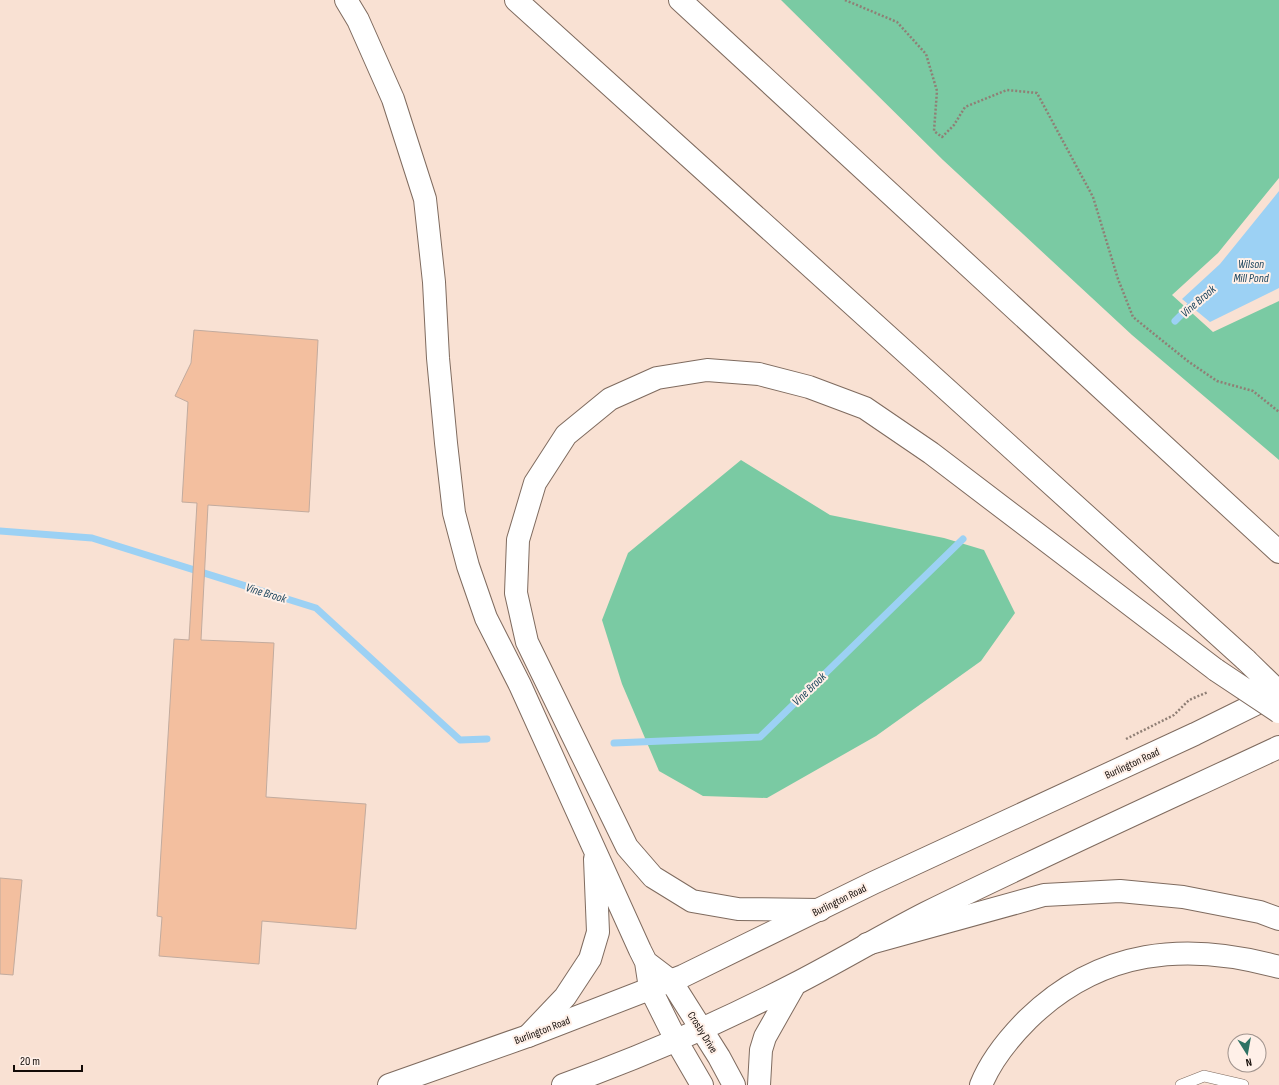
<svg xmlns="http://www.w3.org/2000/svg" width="1279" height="1085" viewBox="0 0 1279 1085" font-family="'Sofia Sans Condensed',sans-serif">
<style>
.green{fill:#7acaa3}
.water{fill:#9cd1f4}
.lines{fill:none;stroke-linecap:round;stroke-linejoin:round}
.stream{stroke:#9cd1f4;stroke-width:7}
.building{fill:#f3bf9f;stroke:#c2ab9e}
.service-casing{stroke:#7f6b5f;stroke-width:12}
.secondary-casing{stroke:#7f6b5f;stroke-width:24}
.motorway-casing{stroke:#7f6b5f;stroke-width:24}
.path{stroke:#8f7f75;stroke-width:2.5;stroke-dasharray:2 2;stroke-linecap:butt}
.service{stroke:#fff;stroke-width:11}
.secondary{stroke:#fff;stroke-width:22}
.motorway{stroke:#fff;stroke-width:22}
.motorway-bridge-casing{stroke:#7f6b5f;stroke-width:24;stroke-linecap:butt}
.motorway-bridge{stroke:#fff;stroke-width:22}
.labels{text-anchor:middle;stroke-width:4;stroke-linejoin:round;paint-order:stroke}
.street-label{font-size:11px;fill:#130b07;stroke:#fff0e8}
.water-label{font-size:12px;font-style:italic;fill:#1d465e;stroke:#fff0e8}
</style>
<rect width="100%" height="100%" fill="#f9e1d3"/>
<path class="green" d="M 781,0 L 1279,0 L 1279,178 L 1218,253 L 1172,295 L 1213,332 L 1279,301 L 1279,460 L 1132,335 L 943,160 Z
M 741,460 L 830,515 L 944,538 L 984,550 L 1015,613 L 981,661 L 876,736 L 767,798 L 703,796 L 659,771 L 622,684 L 602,620 L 628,553 Z"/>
<path class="water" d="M 1279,191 L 1279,288 L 1210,322 L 1182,299 L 1220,264 Z"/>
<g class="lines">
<path class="stream" d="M 1175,321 L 1196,300
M 0,531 L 92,538 L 316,608 L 460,740 L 487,739
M 614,743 L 760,737 L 963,539"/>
</g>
<path class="building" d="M 194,330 L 318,340 L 309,512 L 208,505 L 201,640 L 274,643 L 266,797 L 366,804 L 356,929 L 262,921 L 259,964 L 159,956 L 162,917 L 157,916 L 174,639 L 189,640 L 197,503 L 182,502 L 188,402 L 175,396 L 191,363 Z
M 0,878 L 22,880 L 13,975 L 0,974 Z"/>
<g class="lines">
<defs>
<path id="service" d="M 1181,1085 L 1204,1076 L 1243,1085"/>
<path id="secondary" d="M 671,981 L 719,1057 L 734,1085
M 650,988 L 677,1042 L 702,1085
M 389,1085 L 528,1036 L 683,976 L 873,883 L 1195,734 L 1276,694
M 563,1085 C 644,1056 717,1024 793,985 C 838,962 881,936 926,913 C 1042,856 1161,802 1279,747
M 759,1085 L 761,1050 L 765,1037 L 795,984"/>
<path id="motorway" d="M 346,0 L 358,20 L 393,99 L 425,199 L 434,282 L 438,358 L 446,443 L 454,513 L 468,566 L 486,618 L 520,685 L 640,950 L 646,962 L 671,981
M 516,0 L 1246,660
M 680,0 L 1279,552
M 820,910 L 738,909 L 692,901 L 653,877 L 627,847 L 527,642 L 516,593 L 518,540 L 535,483 L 566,435 L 610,399 L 657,378 L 707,370 L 759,374 L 809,387 L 865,408 L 931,453 L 1216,670
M 867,944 L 1044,895 L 1120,891 L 1183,897 L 1260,912 L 1279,919
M 646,962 L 650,988
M 528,1036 L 565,997 L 590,959 L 598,932 L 595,859
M 981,1085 C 991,1060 1009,1038 1028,1019 C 1100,949 1186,941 1279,967"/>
</defs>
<use href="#service" class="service-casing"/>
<use href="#secondary" class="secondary-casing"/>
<use href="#motorway" class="motorway-casing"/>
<path class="path" d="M 845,0 L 897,22 L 926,54 L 937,91 L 934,131 L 942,137 L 954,125 L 965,107 L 1007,90 L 1037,93 L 1093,197 L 1118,279 L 1133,317 L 1189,362 L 1217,381 L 1253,391 L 1279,412
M 1126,739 L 1174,715 L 1189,700 L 1208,692"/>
<use href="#service" class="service"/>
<use href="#secondary" class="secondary"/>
<use href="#motorway" class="motorway"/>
<defs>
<path id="motorway-bridge" d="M 1246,660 L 1279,692
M 1216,670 L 1279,712"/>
</defs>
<use href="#motorway-bridge" class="motorway-bridge-casing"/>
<use href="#motorway-bridge" class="motorway-bridge"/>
</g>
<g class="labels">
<g class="street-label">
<text transform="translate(1132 763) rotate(-25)" y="4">Burlington Road</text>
<text transform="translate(839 900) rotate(-26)" y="4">Burlington Road</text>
<text transform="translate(542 1030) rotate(-21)" y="4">Burlington Road</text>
<text transform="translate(703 1032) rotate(58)" y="4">Crosby Drive</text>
</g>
<g class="water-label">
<text x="1251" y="268">Wilson<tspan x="1251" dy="14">Mill Pond</tspan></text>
<text transform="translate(1198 301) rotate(-41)" y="4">Vine Brook</text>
<text transform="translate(266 593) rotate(17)" y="4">Vine Brook</text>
<text transform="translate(809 689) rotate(-44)" y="4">Vine Brook</text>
</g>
</g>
<g transform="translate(1247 1053) rotate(169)"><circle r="19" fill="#fff0e8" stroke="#a1948e"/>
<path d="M0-3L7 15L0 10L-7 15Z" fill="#2f7264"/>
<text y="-6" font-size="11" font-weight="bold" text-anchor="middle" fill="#130b07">N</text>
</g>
<path d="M14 1065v6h68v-6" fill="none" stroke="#130b07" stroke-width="2"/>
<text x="20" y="1065" font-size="12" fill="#130b07" stroke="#fff0e8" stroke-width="3" paint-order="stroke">20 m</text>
</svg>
